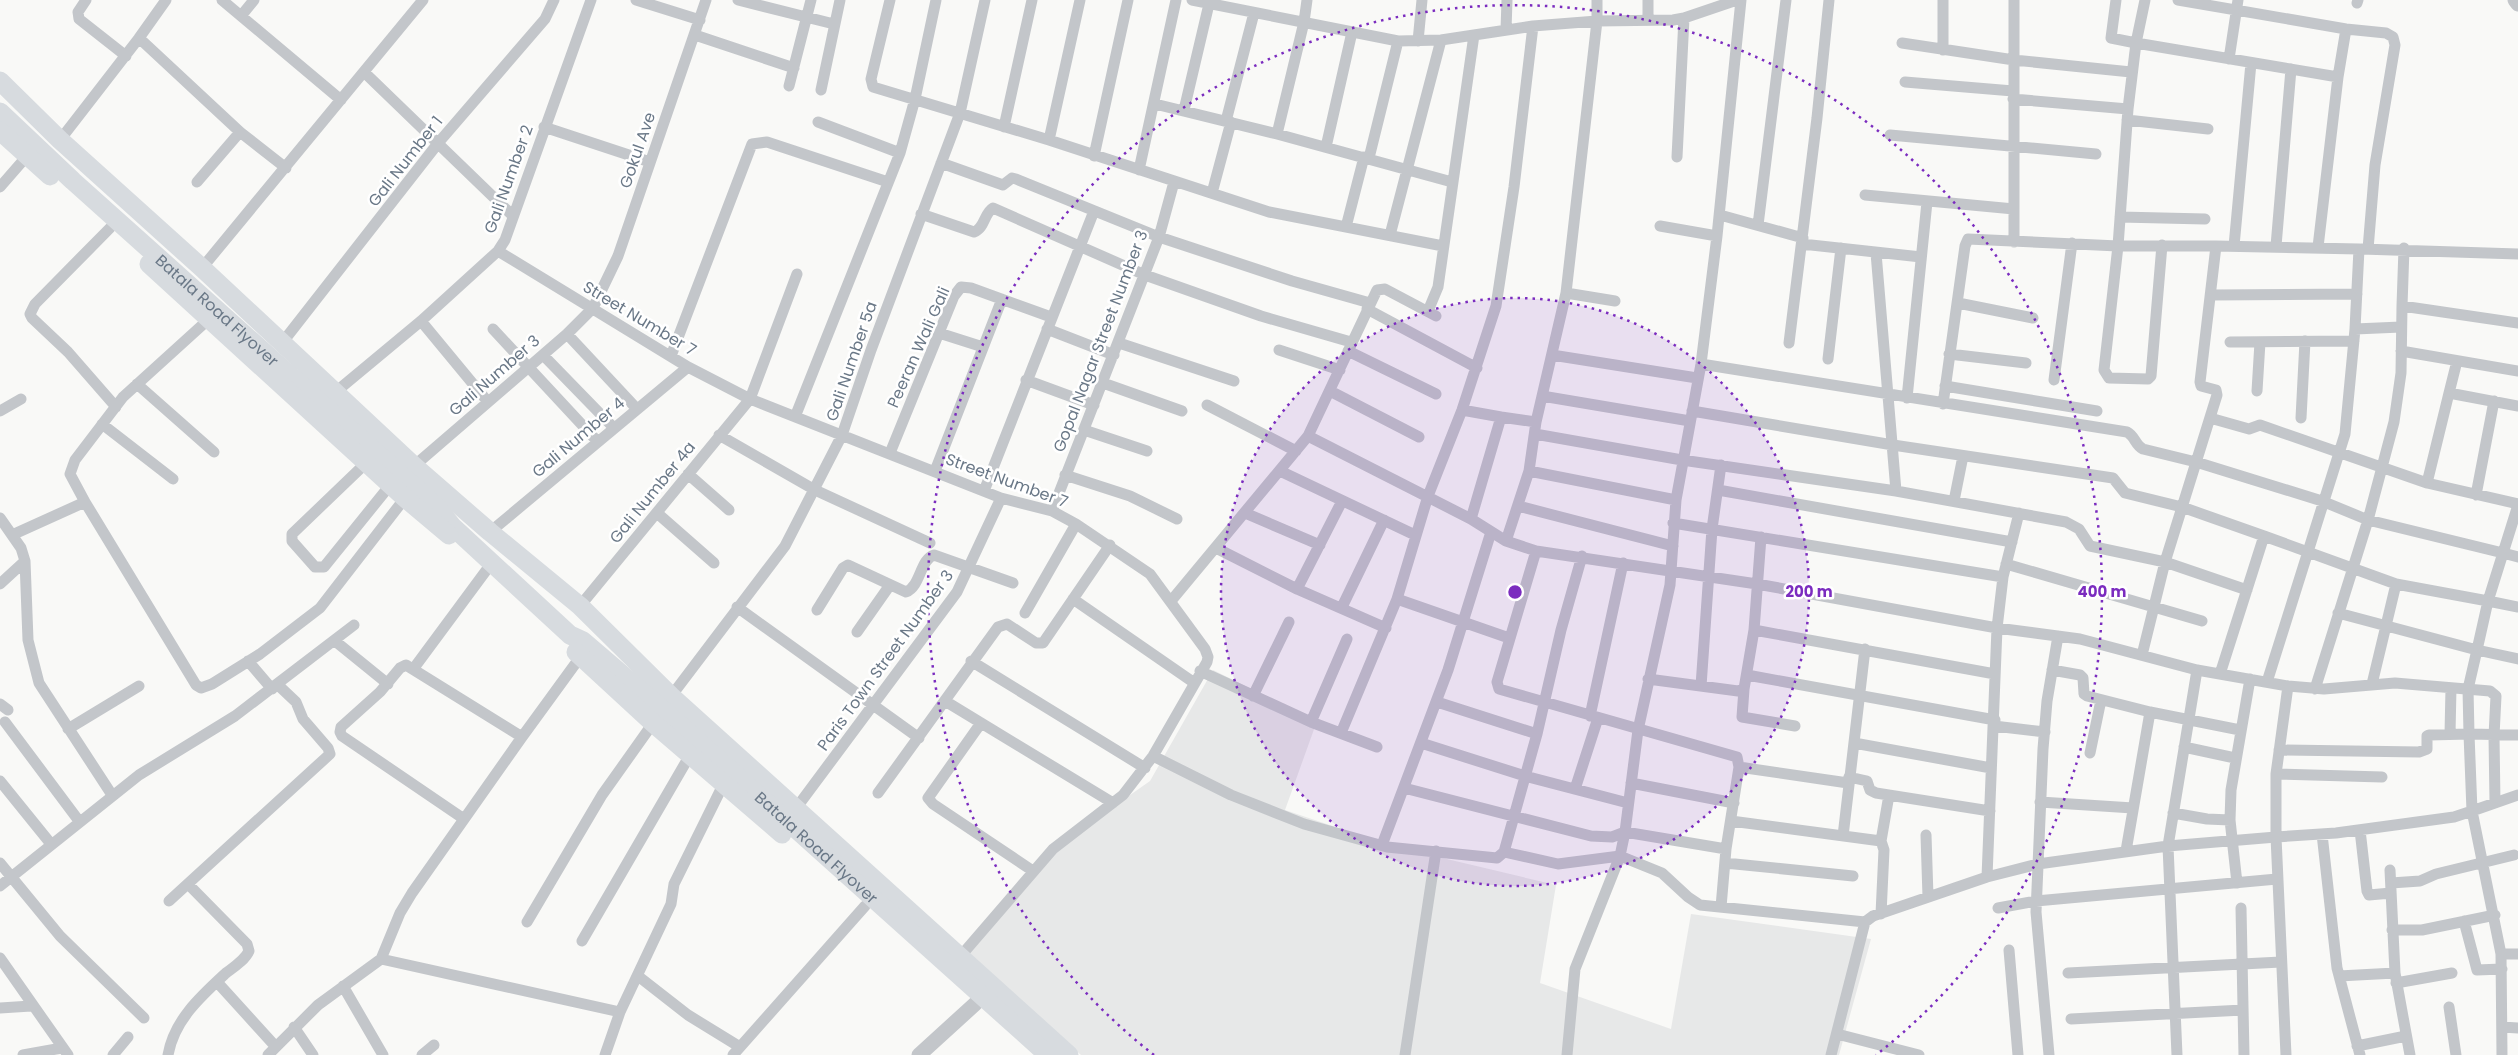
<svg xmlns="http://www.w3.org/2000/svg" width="2518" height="1055" viewBox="0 0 2518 1055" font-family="Poppins,sans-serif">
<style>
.built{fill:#e7e8e8}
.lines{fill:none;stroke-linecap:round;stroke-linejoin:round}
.minor{stroke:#c3c6ca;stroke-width:11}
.tertiary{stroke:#c3c6ca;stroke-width:15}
.primary{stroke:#d7dbdf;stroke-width:19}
.ring{fill:none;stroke:#7b2cbf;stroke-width:2.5;stroke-dasharray:2.5 5}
.labels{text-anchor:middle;stroke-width:5;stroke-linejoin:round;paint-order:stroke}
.street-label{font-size:16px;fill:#6a7887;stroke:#fff}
.centre{fill:#7b2cbf;stroke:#fff;stroke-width:2.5}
.ring-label{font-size:15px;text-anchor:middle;font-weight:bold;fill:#7b2cbf;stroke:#fff;stroke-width:5;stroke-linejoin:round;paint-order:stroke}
</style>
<rect width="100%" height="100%" fill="#f9f9f7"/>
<path class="built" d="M 1213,670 L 1317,721 L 1285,810 L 1392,846 L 1556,885 L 1540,983 L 1671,1029 L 1691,914 L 1871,939 L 1839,1055 L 1081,1055 L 966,953 L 1052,850 L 1150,781 Z"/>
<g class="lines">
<path class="minor" d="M 86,0 L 78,12 L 79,19 L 126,56
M 166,0 L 139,38 L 240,132 L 286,168
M 222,0 L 341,100
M 636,0 L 700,20
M 738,0 L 834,24
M 890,0 L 871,79 L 873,87 L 1049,140 L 1269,212 L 1443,246
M 1192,0 L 1398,41 L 1441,40 L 1533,26 L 1597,21 L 1673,20 L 1684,18 L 1737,0
M 2116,0 L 2111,38 L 2136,43 L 2145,0
M 2178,0 L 2346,29 L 2386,33 L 2393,37 L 2395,45 L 2375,165 L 2368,249
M 2357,3 L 2358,0
M 241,16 L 254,0
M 1648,20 L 1648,0
M 1506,30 L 1507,0
M 695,35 L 794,68
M 1418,41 L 1422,0
M 1902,43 L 2014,60 L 2131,72
M 1943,50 L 1943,0
M 2229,59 L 2238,0
M 365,73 L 512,215
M 1905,82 L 2013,91
M 789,86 L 811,0
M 821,90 L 840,0
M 2013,99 L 2128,109
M 1155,104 L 1277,134 L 1452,182
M 1184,110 L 1209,4
M 2127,120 L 2208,129
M 1226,121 L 1254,13
M 818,122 L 900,153
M 544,127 L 650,162
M 1004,127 L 1032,0
M 1277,134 L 1304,22 L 1307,0
M 1890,135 L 2096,154
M 60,140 L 139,38
M 1049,140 L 1080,0
M 1326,147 L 1352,32
M 1094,156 L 1128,0
M 1677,157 L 1684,18
M 1369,158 L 1398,41
M 941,163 L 1003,185 L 1012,178 L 1016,179 L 1159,237 L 1292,281 L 1370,303
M 1139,170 L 1176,0
M 197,182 L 240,132
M 0,187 L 27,156
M 1212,193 L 1231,122
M 1865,195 L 2014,209
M 921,214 L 974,232 C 985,228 984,213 993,208 L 1145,275 L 1261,316 L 1351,342
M 1720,215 L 1803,238
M 2120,217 L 2205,219
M 1758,225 L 1786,0
M 1660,226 L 1717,236
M 1346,227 L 1364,157
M 110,228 L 35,304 L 30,314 L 32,318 L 68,352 L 116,407
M 1390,235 L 1441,40
M 2014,242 L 2014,0
M 1802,244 L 1921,257
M 2162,245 L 2151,376 L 2148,379 L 2109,378 L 2104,370 L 2118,246 L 2128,109 L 2136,43 L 2338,77
M 2234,246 L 2251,63
M 2276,246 L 2291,69
M 2318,247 L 2338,77 L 2346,29
M 2404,248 L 2402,306 L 2518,323
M 2361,249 L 2518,254
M 498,251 L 688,367 L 750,399 L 1001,498 L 1052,511 L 1076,524 L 1150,574 L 1205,649 L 1208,657 L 1207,662 L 1153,756 L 1123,795 L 1053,849 L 959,958
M 1876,253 L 1896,491 L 2066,522 L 2079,529 L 2090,546 L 2165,562 L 2247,590
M 202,268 L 423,0
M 1566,293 L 1615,301
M 2212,295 L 2357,294
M 1958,303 L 2033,318
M 1367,309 L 1477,368
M 1428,311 L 1438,287 L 1474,35
M 421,321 L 488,402
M 493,329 L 598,442
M 1047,329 L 1114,355
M 2355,329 L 2401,327
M 939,333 L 983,347
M 567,334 L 637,409
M 2230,342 L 2354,341
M 282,343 L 439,142 L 545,19 L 554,0
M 1119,343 L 1234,381
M 1789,343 L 1817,118 L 1829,0
M 1279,350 L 1340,370
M 1348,351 L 1436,394
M 2401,351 L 2518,371
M 1949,354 L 2026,363
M 543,355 L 614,428
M 1552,355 L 1697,378
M 671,356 L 752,144 L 767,142 L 888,182
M 1828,359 L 1841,248
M 1701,364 L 2127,432 C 2135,436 2135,445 2143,449 L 2196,462 L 2322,501 L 2368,520 L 2503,553 L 2488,601 L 2396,584 L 2264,536
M 1026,380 L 1094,405
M 2054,380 L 2072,243
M 1103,383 L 1182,411
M 137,384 L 214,452
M 1945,386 L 2097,411
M 1330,391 L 1419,437
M 2257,391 L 2260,342
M 2449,393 L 2457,361
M 332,395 L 421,321 L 498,251 L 505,240 L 591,0
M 1542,396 L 1690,421
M 1907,398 L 1927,202
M 1943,404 L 1965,246 L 1968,239 L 2118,246 L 2216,246
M 1207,405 L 1296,451
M 1462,410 L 1501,417 L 1471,519
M 0,411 L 21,399
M 1692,411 L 1893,445 L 2113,478 L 2125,493 L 2182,507 L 2264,536 L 2220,674
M 795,417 L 900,153 L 915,99 L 936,0
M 1501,417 L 1536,422
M 2210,418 L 2249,429 L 2260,425 L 2427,483 L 2449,393 L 2518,406
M 2301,418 L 2305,341
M 102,424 L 173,479
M 1084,430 L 1147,451
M 1535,434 L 1682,460 L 1896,491
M 719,435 L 815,490 L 930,543
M 1308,436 L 1471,519 L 1506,541 L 1536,551 L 1497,682 L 1499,689 L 1737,757 L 1739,767 L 1726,849 L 1721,907
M 890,453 L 954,296 L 961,287 L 971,288 L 1051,317
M 366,463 L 292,534 L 292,541 L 315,567 L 324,567 L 391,484
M 414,466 L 567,334 L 593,308 L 618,256 L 706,0
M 935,471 L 1002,299
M 1280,471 L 1415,535
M 1529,471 L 1676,500
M 688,474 L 729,510
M 1065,475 L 1130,496 L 1177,519
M 2427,483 L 2518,504
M 1718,490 L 2012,542
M 984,491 L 1094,211
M 2476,495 L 2494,401
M 1954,501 L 1963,456
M 85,502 L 70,474 L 75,460 L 123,397 L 209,319
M 2518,505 L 2503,553 L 2518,557
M 1518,506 L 1673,546
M 1052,511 L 1159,237 L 1174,182
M 657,513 L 714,563
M 1245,513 L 1320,545
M 0,518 L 21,548 L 25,561
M 1673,523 L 2003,577
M 490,532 L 688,367
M 12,535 L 85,502 L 196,685 L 201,688 L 212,684 L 260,654 L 320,608 L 405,498
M 1506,541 L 1529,471 L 1536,422 L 1566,293 L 1597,21 L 1597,0
M 1216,548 L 1297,589 L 1386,628
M 1536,551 L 1757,584 L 1997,628 L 2080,639 L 2197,670 L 2288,686 L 2324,689 L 2395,683 L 2490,691 L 2496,696 L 2494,736 L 2495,802
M 2006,564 L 2202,621
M 0,584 L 25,561 L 28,640 L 39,683 L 112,795
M 1297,589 L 1342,501
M 1073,599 L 1193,682
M 1397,599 L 1509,638
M 1171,601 L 1308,436 L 1377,290 L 1385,289 L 1436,316
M 580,606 L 750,399 L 797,274
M 737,607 L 919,738
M 1342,607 L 1384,520
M 2518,607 L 2488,601 L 2477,650 L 2518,659
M 817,610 L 843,568 L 848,565 L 906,592 C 921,586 920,559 934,555 L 1013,583
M 1025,613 L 1076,524
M 1754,630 L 1995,674
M 857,632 L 890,585
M 335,641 L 388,684
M 2142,655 L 2165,562 L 2217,395 L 2216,390 L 2201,386 L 2200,382 L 2216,246 L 2359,249 L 2355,329 L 2345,434 L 2267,682
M 248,661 L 272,689
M 971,661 L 1145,768
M 414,668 L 488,568
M 2052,670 L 2080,675 L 2083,678 L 2084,694 L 2087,696 L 2150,712 L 2240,730
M 1200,671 L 1311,722 L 1377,747
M 1747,675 L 1995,720
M 1648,679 L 1738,691 L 1744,689 L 1754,630 L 1761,537
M 2372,684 L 2396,584
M 1701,686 L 1712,529 L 1721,465
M 1744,689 L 1742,717 L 1795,726
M 2315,689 L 2368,520 L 2394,422 L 2401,373 L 2402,306
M 1253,696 L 1289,622
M 669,699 L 785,546 L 842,435 L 871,350 L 960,113 L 985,0
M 945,701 L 1113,803
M 1437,702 L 1537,734
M 0,704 L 8,710
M 1590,716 L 1623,563
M 5,722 L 79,821
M 1311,722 L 1347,639
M 981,723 L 928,798 L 933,804 L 1033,871
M 1994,726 L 2045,732
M 68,729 L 139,686
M 1341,733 L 1397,599 L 1428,496 L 1462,410 L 1496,306 L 1514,187 L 1533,26
M 2450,734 L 2451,688
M 2518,735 L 2469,734 L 2472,811 L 2518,795
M 1421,743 L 1525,776 L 1628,803
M 1854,743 L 1991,768
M 2184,747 L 2235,758
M 2279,750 L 2419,752 L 2427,749 L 2427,736 L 2429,735 L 2469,734 L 2468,689 L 2477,650 L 2338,613
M 2090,753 L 2101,700
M 1153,756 L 1231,795 L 1304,824 L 1387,847 L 1497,858 L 1504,852 L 1537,734 L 1561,630 L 1582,556
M 1739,767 L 1848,783
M 2276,774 L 2382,777
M 1849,777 L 1867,781 L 1870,790 L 1876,793 L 1990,811
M 0,781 L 51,844
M 1631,783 L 1734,803
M 1404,788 L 1591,836 L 1612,837 L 1625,832 L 1726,849
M 1575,789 L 1598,718
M 878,793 L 998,627 L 1007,624 L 1036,643 L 1043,643 L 1110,545
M 2040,802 L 2133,808
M 797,807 L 957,592 L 1001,498
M 2173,813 L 2207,819 L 2230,820
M 464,819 L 342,736 L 340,732 L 341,727 L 380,692 L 400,668 L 406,665 L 522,737
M 1731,821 L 1881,841 L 1884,850 L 1881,914
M 2360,830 L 2367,891 L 2369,895 L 2391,893
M 2322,834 L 2337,968 L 2360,1055
M 1926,835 L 1928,897
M 1843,836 L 1865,649
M 1881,841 L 1889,795
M 1382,845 L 1448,670 L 1491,532
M 2126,851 L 2150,712
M 1504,852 L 1558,864 L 1620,856 L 1662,873 L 1688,897 L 1700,905 L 1865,922
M 0,863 L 60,936 L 144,1018
M 1725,863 L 1853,876
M 2390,870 L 2395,973 L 2410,1055
M 1987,877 L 2038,864 L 2168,846 L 2197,670
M 2237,883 L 2230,820 L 2231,790 L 2250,679
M 2391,883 L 2420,881 L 2436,874 L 2514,855
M 0,886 L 139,775 L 235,716 L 354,625
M 169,901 L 330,754 L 328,748 L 303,719 L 296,702 L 278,685
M 1998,908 L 2036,901 L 2277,879
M 2241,908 L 2244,1055
M 2464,921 L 2477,970 L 2502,969
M 527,922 L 602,795 L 656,719
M 2392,930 L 2422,930 L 2495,915
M 582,941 L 690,755
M 2009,950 L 2018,1055
M 2501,954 L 2518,954
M 0,958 L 68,1055
M 381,959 L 620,1012 L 671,904 L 674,884 L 724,783
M 2068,973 L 2281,962
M 638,976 L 688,1015 L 740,1047
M 2339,976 L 2395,973
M 217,982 L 276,1047
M 2396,983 L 2452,973
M 343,986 L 383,1055
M 2449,1007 L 2456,1055
M 0,1008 L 31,1006
M 2071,1019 L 2243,1010
M 294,1027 L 313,1055
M 2502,1027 L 2518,1028
M 1837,1034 L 1919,1055
M 2357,1046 L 2406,1036
M 23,1055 L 62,1048
M 113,1055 L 128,1037
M 168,1055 C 174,1020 201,996 226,973 C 234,967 245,960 249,951 L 247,944 L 188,884
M 268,1055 L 318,1005 L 381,959 L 400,913 L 412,893 L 522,737 L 581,656
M 422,1055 L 434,1045
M 605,1055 L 620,1012
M 733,1055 L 865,906
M 1405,1055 L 1436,851
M 1567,1055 L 1575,969 L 1620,856 L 1625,832 L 1638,730 L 1670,585 L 1676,500 L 1701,364 L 1717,236 L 1741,0
M 1831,1055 L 1865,922 L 1873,916 L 1987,877 L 1997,628 L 2003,577 L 2019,513
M 2049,1055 L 2036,912 L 2043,749 L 2047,701 L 2058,636
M 2177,1055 L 2168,846 L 2276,837 L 2276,774 L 2288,686
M 2286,1055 L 2276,837 L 2336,833 L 2454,817 L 2472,811 L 2501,954 L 2502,1055"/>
<path class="tertiary" d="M 2515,0 L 2518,4
M 919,1055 L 975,1004 L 989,989"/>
<g class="primary">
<path d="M 0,81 L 60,140 L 202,268 L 414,466 L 490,532 L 580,606 L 671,696 L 1069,1055"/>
<path id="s1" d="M 0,112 L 73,181 L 437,507 L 452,526 L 570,635 L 583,641 L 660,707 L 1048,1055"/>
<path d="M 0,131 L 50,176"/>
<path d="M 149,264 L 405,498 L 449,535"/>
<path d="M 576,652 L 653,723 L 782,834"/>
</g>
</g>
<circle cx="1515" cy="592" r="294" fill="#7b2cbf" fill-opacity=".12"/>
<g class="ring">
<circle cx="1515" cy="592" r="294"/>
<path d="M1154 1055A587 587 0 1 1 1876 1055"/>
</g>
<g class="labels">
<g class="street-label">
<text transform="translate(637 150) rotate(-71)" y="6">Gokul Ave</text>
<text transform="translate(405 161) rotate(-52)" y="6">Gali Number 1</text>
<text transform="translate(508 179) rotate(-70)" y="6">Gali Number 2</text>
<text dy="6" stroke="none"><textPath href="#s1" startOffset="294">Batala Road Flyover</textPath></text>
<text transform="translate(640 318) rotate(31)" y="6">Street Number 7</text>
<text transform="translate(1100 341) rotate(-69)" y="6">Gopal Nagar Street Number 3</text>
<text transform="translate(918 347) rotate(-66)" y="6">Peeran Wali Gali</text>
<text transform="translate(851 361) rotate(-71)" y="6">Gali Number 5a</text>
<text transform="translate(494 375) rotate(-41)" y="6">Gali Number 3</text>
<text transform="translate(578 437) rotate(-40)" y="6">Gali Number 4</text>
<text transform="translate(1007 480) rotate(20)" y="6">Street Number 7</text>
<text transform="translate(652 492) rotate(-51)" y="6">Gali Number 4a</text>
<text transform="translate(885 660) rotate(-54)" y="6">Paris Town Street Number 3</text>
<text dy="6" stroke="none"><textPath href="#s1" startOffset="1100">Batala Road Flyover</textPath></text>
</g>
</g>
<circle cx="1515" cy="592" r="8" class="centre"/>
<g class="ring-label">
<text x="1809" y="597">200 m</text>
<text x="2102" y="597">400 m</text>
</g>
</svg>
